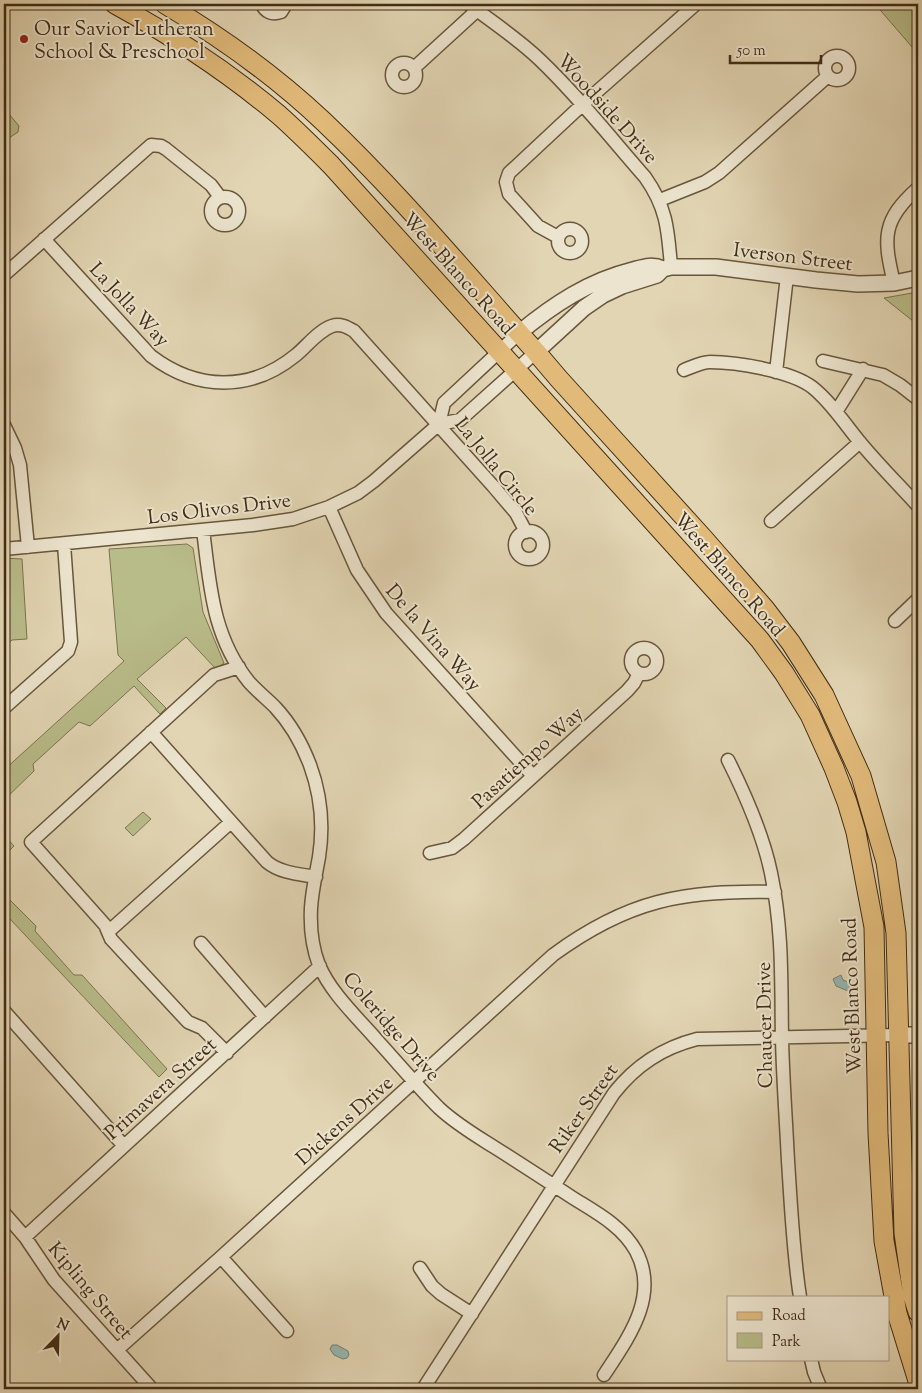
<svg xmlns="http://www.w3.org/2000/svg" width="922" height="1393" viewBox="0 0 922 1393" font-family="'Sorts Mill Goudy',serif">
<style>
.green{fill:#b8bc89;stroke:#7c744f}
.water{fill:#96b8b3;stroke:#748074}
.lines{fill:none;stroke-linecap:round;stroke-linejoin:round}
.minor-casing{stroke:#68563c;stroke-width:15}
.tertiary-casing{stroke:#68563c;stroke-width:18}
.primary-casing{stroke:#402c15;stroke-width:21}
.minor{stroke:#ece4ce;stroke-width:12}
.tertiary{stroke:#ece4ce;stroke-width:15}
.primary{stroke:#e1ba7a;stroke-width:19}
.poi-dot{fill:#8f2418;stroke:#ece4ce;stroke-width:2}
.labels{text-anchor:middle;stroke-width:4;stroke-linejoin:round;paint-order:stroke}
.poi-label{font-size:20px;fill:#402c15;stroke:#ece4ce;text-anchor:start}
.street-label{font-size:20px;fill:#402c15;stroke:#ece4ce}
</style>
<rect width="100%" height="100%" fill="#e2d5b3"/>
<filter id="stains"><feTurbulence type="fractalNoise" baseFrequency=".004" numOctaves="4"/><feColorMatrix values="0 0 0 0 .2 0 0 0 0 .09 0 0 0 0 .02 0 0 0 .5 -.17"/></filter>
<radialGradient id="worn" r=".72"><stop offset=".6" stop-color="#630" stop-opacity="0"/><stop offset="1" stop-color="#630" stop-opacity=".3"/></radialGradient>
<path class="green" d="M 875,4 L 918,4 L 918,54 Z
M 4,113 L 9,114 L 19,126 L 18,132 L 9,138 L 4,134 Z
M 918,292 L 918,325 L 884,298 Z
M 187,544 L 193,548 L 203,612 L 224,663 L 216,669 L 186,637 L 137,679 L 166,708 L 160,714 L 134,686 L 90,726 L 79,722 L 33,764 L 34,771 L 4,800 L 4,770 L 124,661 L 118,655 L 109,549 Z
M 4,558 L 22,559 L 27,639 L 12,640 L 4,647 Z
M 143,812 L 151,819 L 133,836 L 125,828 Z
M 4,835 L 14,846 L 4,856 Z
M 4,894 L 36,926 L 35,931 L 74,975 L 82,975 L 167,1069 L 159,1077 L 10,919 L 4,921 Z"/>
<path class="water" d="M 841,975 L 843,980 L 851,983 L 848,991 L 836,986 L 833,979 Z
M 332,1345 L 337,1345 L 348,1351 L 349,1355 L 347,1358 L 343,1359 L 334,1355 L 330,1349 Z"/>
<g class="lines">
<defs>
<path id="minor" d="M 262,4 C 265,12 272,15 281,12 L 286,4
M 469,4 C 492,22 517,38 539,59 C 577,95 610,137 645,177 C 667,208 668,230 671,267
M825 68a12 12 0 1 1 24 0a12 12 0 1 1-24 0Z
M392 75a12 12 0 1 1 24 0a12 12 0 1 1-24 0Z
M 414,68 L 484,4
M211 211a14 14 0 1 1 28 0a14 14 0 1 1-28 0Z
M 660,200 L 705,182 L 719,173 L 828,76
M558 241a12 12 0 1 1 24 0a12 12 0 1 1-24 0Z
M 558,237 L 538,226 L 509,194 L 506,182 L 509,173 L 583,104 L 696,4
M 44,239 L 151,356 C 197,391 251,392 296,355 C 307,346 318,331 332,326 C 340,323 347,327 354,331 L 493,486 L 516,513 L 526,532
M 4,275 L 151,145 L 161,146 L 166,149 L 211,185 L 220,197
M 894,283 C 883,238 882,220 918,188
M 823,361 L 883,375 L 900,385 L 918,399
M 684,370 C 692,367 702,362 710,362 C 736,362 791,371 812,387 C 831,402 844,423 859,441 C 878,464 899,485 918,506
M 776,372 L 787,276
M 836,412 L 863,369
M 439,424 L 460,420 L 536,352
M 4,425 L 15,448 L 20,465 L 28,547
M 329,507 L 357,570 L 386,613 L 533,776
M 771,521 L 860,442
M 203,530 C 210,585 212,636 249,682 C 257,691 267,699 275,707 C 291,724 302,744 310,765 C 321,795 324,825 319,857 C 316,874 312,891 311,908 C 310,928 312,947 319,965 C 331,993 356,1016 376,1039 C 397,1062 417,1086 439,1108 C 456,1124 475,1135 494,1147 C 521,1164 547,1181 573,1198 C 597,1213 622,1226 636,1251 C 660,1296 628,1338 604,1375
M515 545a14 14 0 1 1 28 0a14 14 0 1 1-28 0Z
M 4,549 L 253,525 L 293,519 L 329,507 L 358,493 L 374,481 L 439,424 L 444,403 L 519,333
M 895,621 L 918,599
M631 661a13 13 0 1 1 26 0a13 13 0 1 1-26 0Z
M 4,708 L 68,651 L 71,642 L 64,544
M 151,732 L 267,862 C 280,873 299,874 316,877
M 728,760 C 746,796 763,834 771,873 C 783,931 781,981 782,1039 C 783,1080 786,1120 788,1161 C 791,1206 793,1252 800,1297
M 430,853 L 452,848 L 464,839 L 627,691 L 634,683 L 639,673
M 108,932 L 231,822
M 201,943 L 265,1017
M 4,1011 L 124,1146
M 227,1053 L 202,1028 L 188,1022 L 111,939 L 105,925 L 31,842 L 214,675 L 239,667
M 4,1213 L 25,1237 L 54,1280 L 152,1389
M 25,1237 L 320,966
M 221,1257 L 287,1331
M 420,1268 L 432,1286 L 441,1294 L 472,1314
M 117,1350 L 221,1257 L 553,955 C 628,900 683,890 775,892
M 811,1359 L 814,1372 L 821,1389
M 423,1389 L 614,1093 C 636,1065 662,1048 697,1039 L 898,1035"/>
<path id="tertiary" d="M 519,333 C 554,304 589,281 633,270 C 644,267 652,264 663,269
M 536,352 L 584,308 L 603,295 L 622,286 L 657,275 L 663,269 L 671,267 L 716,267 L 816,280 L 858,284 L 894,283 L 918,278
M 898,1035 L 918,1035"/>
<path id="primary" d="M 115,4 C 173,36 228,72 279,115 C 297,131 314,148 331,165 L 760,640 L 784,673 L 810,715 L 834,768 L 847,802 L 856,832 L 874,927 L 878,1133 L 884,1241 L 897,1313 L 918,1381
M 165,4 C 221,37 275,76 323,121 C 399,193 466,274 536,352 L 559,379 L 704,539 L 765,609 L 791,643 L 824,695 L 861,776 L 886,862 L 896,933 L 904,1233 L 913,1296 L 918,1312"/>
</defs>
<use href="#minor" class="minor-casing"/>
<use href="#tertiary" class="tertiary-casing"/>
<use href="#primary" class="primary-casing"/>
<use href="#minor" class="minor"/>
<use href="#tertiary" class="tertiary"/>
<use href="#primary" class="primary"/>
</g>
<circle class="poi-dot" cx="24" cy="39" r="5"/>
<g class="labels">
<g class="poi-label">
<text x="34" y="35">Our Savior Lutheran<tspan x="34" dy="23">School &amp; Preschool</tspan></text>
</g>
<g class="street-label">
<text transform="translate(608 108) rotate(48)" y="7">Woodside Drive</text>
<text transform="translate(793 256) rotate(7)" y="7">Iverson Street</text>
<text transform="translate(459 273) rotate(48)" y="7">West Blanco Road</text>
<text transform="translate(130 304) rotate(47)" y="7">La Jolla Way</text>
<text transform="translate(497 466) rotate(51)" y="7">La Jolla Circle</text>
<text transform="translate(219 508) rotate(-7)" y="7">Los Olivos Drive</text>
<text transform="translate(730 574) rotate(49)" y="7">West Blanco Road</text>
<text transform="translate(434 637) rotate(49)" y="7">De la Vina Way</text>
<text transform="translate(527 757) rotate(-42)" y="7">Pasatiempo Way</text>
<text transform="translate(851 996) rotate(-92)" y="7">West Blanco Road</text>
<text transform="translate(764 1025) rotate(-91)" y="7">Chaucer Drive</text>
<text transform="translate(392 1026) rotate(49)" y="7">Coleridge Drive</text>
<text transform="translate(160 1088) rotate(-42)" y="7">Primavera Street</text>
<text transform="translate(583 1108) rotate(-55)" y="7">Riker Street</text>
<text transform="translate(344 1120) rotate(-42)" y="7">Dickens Drive</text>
<text transform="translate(91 1290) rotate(50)" y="7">Kipling Street</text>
</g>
</g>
<rect width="922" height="1393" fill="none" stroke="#e2d5b3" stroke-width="20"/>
<rect x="5" y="5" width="912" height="1383" fill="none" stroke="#402c15" stroke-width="2.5"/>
<rect x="10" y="10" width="902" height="1373" fill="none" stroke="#402c15"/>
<rect x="727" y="1296" width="162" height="65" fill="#ece4ce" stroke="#a79a84"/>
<rect x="737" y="1312" width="25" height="8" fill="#e1ba7a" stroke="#a79a84"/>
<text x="772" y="1320" font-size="15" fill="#402c15">Road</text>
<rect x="737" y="1333" width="25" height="15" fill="#b8bc89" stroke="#a79a84"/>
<text x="772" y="1346" font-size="15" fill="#402c15">Park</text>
<g transform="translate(58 1336) rotate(23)" stroke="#ece4ce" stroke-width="4" paint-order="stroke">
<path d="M0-4L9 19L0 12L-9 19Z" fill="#402c15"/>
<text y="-8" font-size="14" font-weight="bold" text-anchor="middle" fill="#402c15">N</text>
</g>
<path d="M730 55v8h91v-8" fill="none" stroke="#402c15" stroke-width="2.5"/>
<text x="737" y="55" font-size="15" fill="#402c15" stroke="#ece4ce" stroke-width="4" paint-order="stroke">50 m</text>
<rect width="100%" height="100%" filter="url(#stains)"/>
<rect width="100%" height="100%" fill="url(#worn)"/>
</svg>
